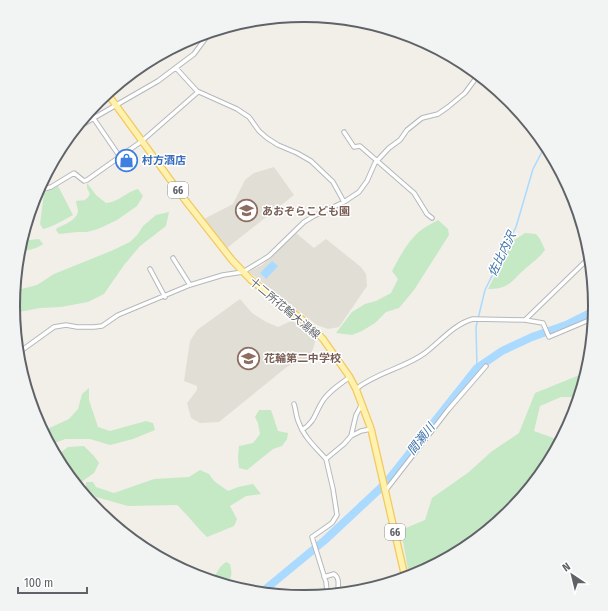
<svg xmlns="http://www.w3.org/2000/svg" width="608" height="611" viewBox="0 0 608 611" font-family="'Fira Sans Condensed','Noto Sans JP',sans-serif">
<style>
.education{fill:#e1ded6}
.green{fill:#c5e8c5}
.water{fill:#aadaff}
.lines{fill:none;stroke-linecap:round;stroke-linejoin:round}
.stream{stroke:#aadaff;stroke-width:1.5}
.river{stroke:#aadaff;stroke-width:8}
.street-casing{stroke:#b5b8bc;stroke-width:5.5}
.primary-casing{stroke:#f2c960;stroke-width:8}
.street{stroke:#fff;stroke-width:3.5}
.primary{stroke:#fff2af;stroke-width:5.5}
.labels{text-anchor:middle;stroke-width:3;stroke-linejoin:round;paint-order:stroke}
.shield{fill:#fff;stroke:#8f9295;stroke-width:1}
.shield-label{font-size:10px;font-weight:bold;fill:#5f6368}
.shop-label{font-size:11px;font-weight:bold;fill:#366cbe;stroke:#fff;text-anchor:start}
.education-label{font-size:11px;font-weight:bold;fill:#785e54;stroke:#fff;text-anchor:start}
.street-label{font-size:11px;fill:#5f6368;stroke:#fff}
.water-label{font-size:12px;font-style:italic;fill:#4174aa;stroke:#fff}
.rim{fill:none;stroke:#5f6368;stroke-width:2}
</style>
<rect width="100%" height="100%" fill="#f1efe8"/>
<path class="education" d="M 274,167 L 294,195 L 227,248 L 204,219 L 233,204 L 245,180 L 254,173 Z
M 296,233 L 314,248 L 326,239 L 361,267 L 366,274 L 367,286 L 339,327 L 328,329 L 317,325 L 249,272 L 262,265 Z
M 240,299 L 252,313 L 266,322 L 278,327 L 291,321 L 298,323 L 316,339 L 311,355 L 306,361 L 288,366 L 219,422 L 200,423 L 191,418 L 187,403 L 197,390 L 197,386 L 184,381 L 190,341 L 197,330 Z"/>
<path class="green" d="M 87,183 L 96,195 L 106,203 C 119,202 126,192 138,189 L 143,196 L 137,206 L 117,220 L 98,229 L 87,232 L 77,232 L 59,234 L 56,230 L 57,228 C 64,225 77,220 78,211 C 78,208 76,204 76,201 C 83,200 86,202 90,194 L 87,188 Z
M 58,186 L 73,215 C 66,219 50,228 43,229 L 40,224 L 44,193 Z
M 169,212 L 166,226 L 140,246 L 124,265 L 104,294 L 88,302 L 61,307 L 40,308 L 14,313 L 14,291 L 37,285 L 54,274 L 111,251 L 130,242 L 138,234 L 143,226 L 156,215 Z
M 438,220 L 448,229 L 449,235 L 414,290 L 399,308 L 386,312 L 375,323 L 362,331 L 352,335 L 336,333 L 352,312 L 365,304 L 376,301 L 391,293 L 398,279 L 392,271 C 400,256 410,237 424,228 C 428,225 434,223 438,220 Z
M 525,233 L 536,234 L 540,239 L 545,250 C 538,259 534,261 526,268 C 512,280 509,290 488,289 L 513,241 Z
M 39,239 L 43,244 C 35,250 27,249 18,254 L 21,241 Z
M 587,372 L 579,397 L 561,397 L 540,406 L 534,431 L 556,439 L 545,459 L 543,471 L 510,511 L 465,548 L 415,574 L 409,575 L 401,530 L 425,520 L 432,498 L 469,472 L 491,452 L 519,433 L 535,393 Z
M 89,388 L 89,400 L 98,427 L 110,431 L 146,421 L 153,423 L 155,430 L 133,439 L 110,445 L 90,439 L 65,439 L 50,445 L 43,431 L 69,419 L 78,409 L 82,394 Z
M 259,410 L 271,410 L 278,431 L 288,433 L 287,439 L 282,446 L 273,449 L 247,470 L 239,468 L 238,458 L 239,446 L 253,443 L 260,434 L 258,423 L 255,417 Z
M 84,446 L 94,456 L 99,463 L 94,473 L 77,485 L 62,467 L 56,456 L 68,447 Z
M 200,470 L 209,474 L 214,481 L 228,491 L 238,487 L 253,484 L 261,494 L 246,496 L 230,506 L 237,519 L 234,526 L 207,537 C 196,527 188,515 177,505 L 128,506 L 96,497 L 86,487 L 86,482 L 93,482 L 96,487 L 114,493 L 154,479 L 189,477 Z
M 226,562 L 230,564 C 232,573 233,578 225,584 L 212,580 L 221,566 Z"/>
<path class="water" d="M 272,261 L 278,266 L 266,279 L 260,273 Z"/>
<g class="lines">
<path class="stream" d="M 477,368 L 476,327 L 485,290 L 516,227 L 533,169 L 546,144"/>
<path class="river" d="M 262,592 L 325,540 L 386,483 L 477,368 L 502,351 L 532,337 L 566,325 L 594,311"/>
<defs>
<path id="street" d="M 176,68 L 197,91 L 237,109 L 249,117 L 259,131 L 267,138 L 278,145 L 297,153 L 311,161 L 333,182 L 344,202
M 94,119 L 120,157
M 73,130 L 158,81 L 194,54 L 211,31
M 344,132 L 354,147 L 360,146 L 414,193 L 427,214 L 432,218
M 37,191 L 51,187 L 74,173 L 84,181 L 87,180 L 142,141 L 198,92
M 173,258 L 190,285
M 150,269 L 165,297
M 525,320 L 590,257
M 18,353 L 54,327 L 66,325 L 77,327 L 94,327 L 102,326 L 118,315 L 190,285 L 223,275 L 243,272 L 261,261 L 269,256 L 304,222 L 314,216 L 344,202 L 359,192 L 367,181 L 375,163 L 389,148 L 400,140 L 407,130 L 422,118 L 438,114 L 448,107 L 465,93 L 479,74
M 356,389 C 377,372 405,368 425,353 C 441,341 454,324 473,319 L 525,320 L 543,323 L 549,337 L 594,318
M 294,404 C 296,410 296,417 299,423 C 304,437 316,448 326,459
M 302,430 C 315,422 315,413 322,402 C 328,392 340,384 350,377
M 351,436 L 361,431 L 371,429
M 386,490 L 448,410 L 486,366
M 324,577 L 334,574 C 340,578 338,585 338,592
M 327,591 L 326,582 L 312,537 L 332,523 L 337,515 L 333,489 L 326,459 L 344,444 L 351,436 L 356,415 L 362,404
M 299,596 L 327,591 L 345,592"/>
<path id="primary" d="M 107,93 L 185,200 L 232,260 L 251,280 L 309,325 L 323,339 L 349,376 L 356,389 L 371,429 L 405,577"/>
</defs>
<use href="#street" class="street-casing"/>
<use href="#primary" class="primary-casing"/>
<use href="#street" class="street"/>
<use href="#primary" class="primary"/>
</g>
<defs>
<symbol id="shop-ring" viewBox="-11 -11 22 22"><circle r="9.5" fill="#fff" stroke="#3f7fe0" stroke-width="1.5"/><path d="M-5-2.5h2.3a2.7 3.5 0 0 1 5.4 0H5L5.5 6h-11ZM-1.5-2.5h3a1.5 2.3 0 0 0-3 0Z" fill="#3f7fe0"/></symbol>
<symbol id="school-ring" viewBox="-11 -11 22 22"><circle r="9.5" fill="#fff" stroke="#8d6e63" stroke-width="1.5"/><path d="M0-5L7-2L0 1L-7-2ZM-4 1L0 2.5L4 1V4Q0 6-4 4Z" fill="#8d6e63"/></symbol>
</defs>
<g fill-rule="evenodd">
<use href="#shop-ring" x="114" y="148" width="25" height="25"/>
<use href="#school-ring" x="234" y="198" width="25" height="25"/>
<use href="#school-ring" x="236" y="346" width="25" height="25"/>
</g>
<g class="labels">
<g class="shield">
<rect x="168" y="182" width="20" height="16" rx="3"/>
<rect x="385" y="524" width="20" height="16" rx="3"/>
</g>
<g class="shield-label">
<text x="178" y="194">66</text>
<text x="395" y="536">66</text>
</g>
<g class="shop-label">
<text x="142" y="164">村方酒店</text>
</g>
<g class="education-label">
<text x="262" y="215">あおぞらこども園</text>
<text x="264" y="362">花輪第二中学校</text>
</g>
<g class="street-label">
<text transform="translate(285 308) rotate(40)" y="4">十二所花輪大湯線</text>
</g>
<g class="water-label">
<text transform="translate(502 254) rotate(-64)" y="4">佐比内沢</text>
<text transform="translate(421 439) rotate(-52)" y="4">間瀬川</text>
</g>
</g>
<path d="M0 0H608V611H0ZM20 306a284 284 0 1 1 568 0a284 284 0 1 1-568 0Z" fill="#f2f3f3" fill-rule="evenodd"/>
<path class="rim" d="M20 306a284 284 0 1 1 568 0a284 284 0 1 1-568 0Z"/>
<g transform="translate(572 575) rotate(325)" stroke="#ffffff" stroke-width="3" paint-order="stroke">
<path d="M0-3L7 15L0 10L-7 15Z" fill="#5f6368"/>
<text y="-6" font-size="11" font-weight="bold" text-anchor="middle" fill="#5f6368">N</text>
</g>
<path d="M18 587v6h69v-6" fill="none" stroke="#5f6368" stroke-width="2"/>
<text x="24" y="587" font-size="12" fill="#5f6368" stroke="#ffffff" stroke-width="3" paint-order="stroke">100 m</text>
</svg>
